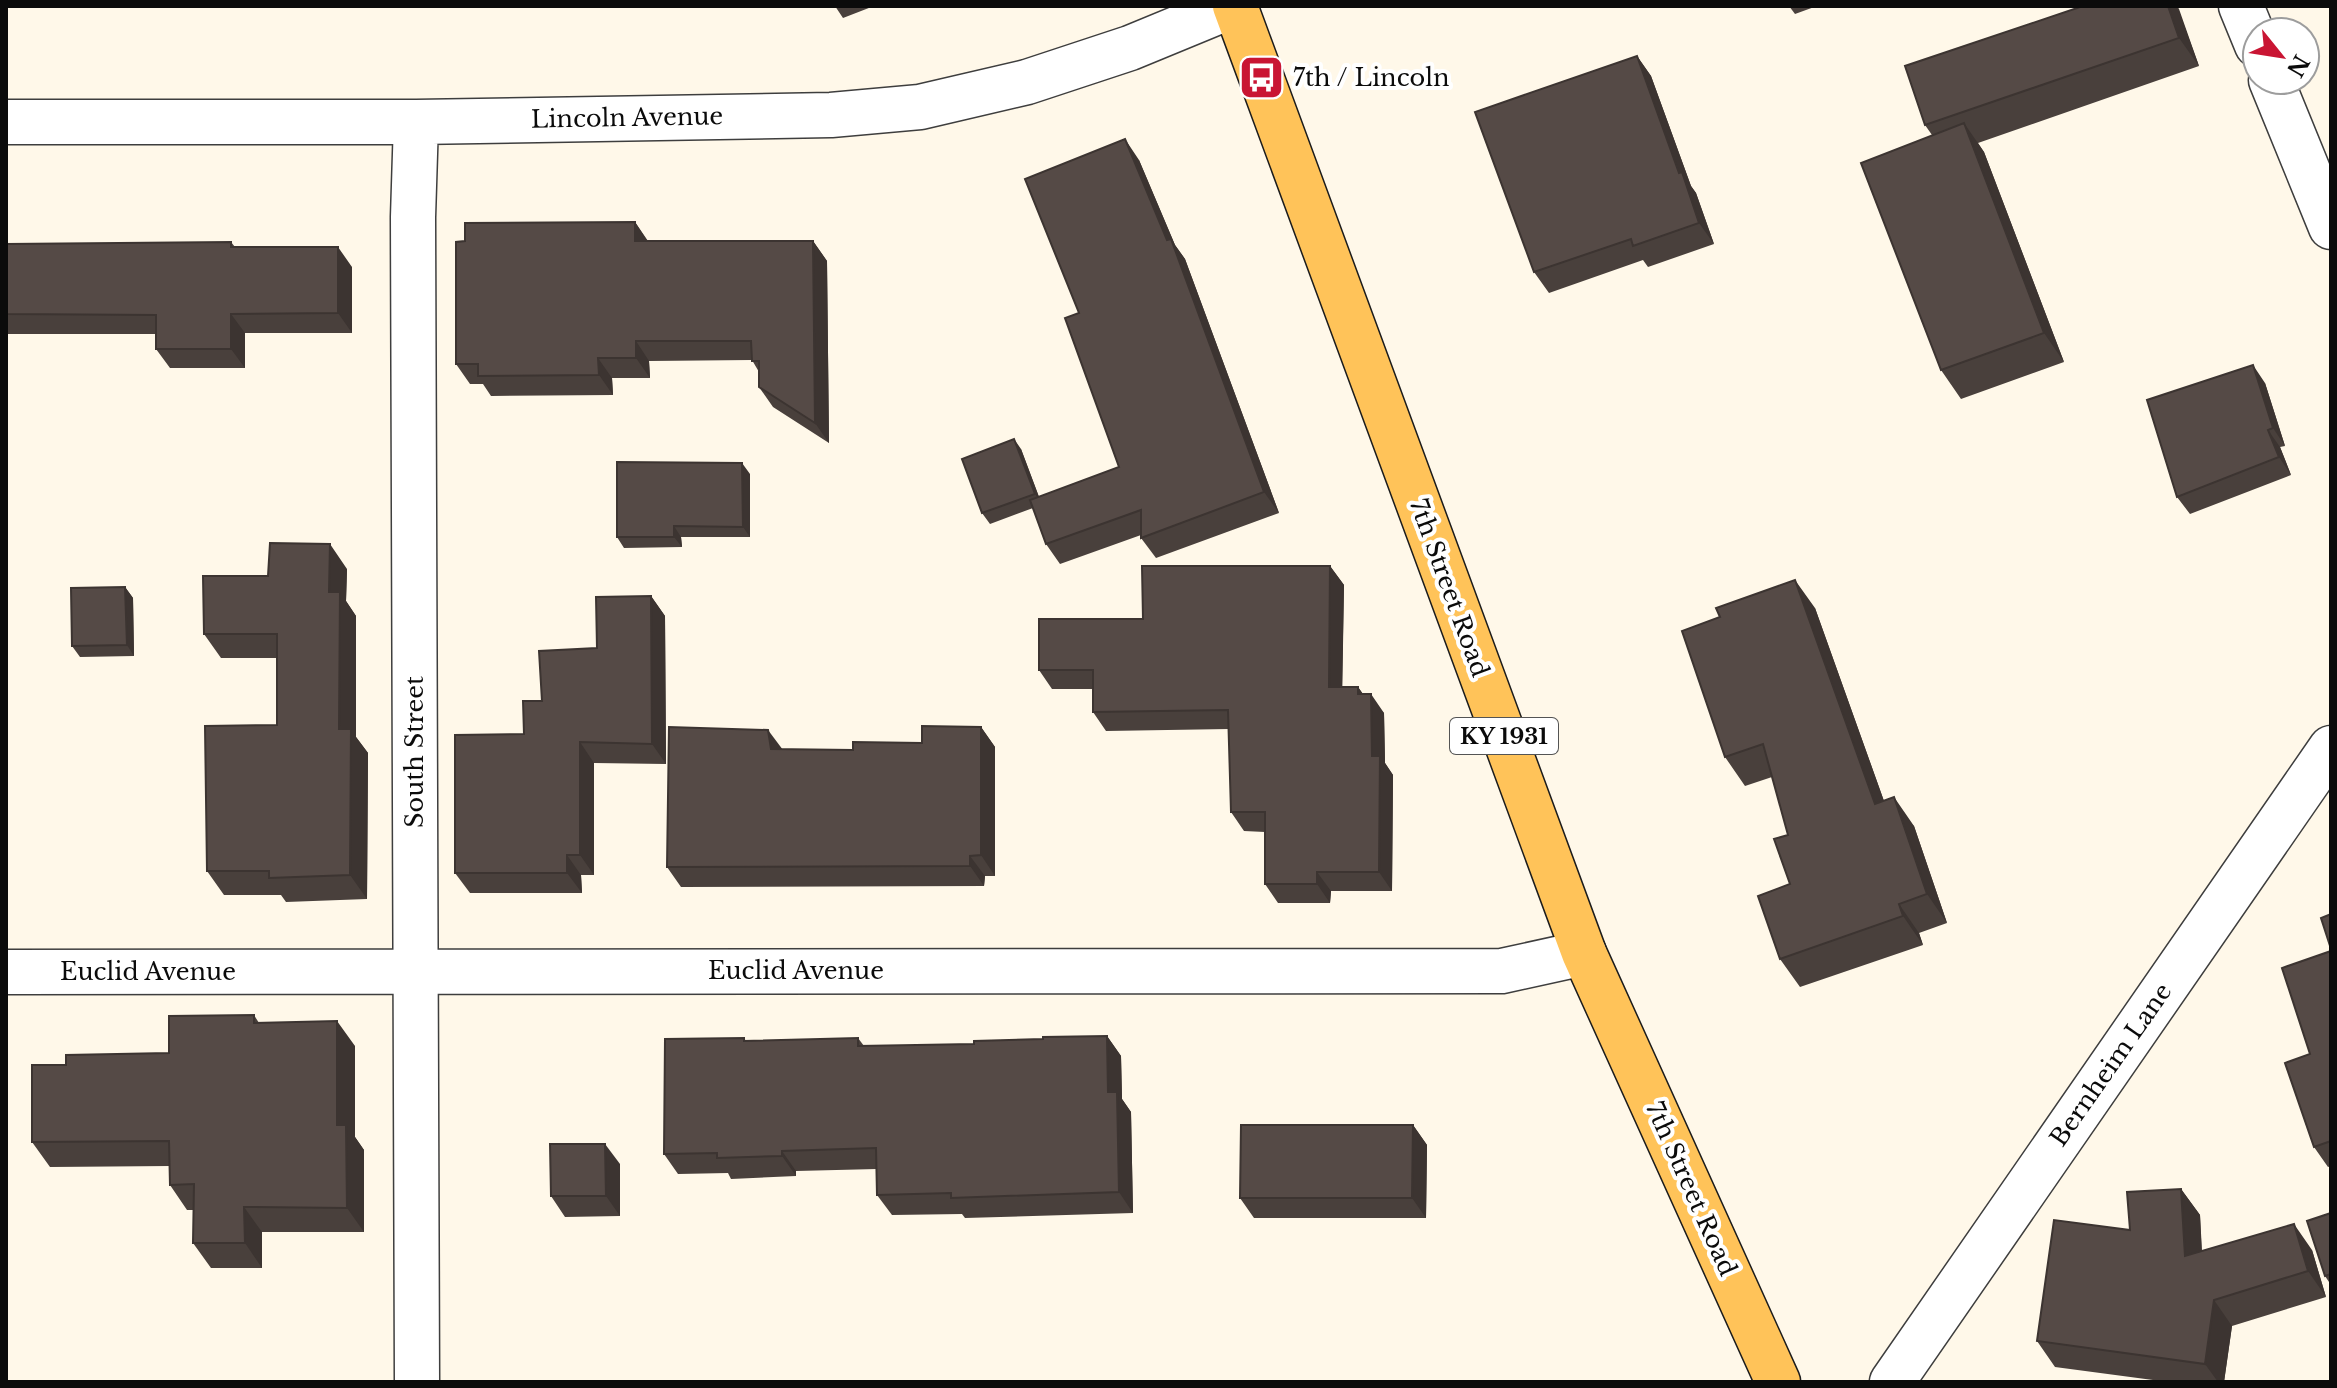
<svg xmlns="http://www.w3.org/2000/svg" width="2337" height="1388" viewBox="0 0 2337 1388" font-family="'Libre Baskerville',serif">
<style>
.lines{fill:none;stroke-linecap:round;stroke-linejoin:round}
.minor-casing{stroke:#3e3e3e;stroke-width:47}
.primary-casing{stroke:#1c1c1c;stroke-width:47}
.minor{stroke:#fff;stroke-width:44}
.primary{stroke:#ffc359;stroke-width:44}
.wall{fill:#49403c}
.shaded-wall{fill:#3c3431}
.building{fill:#554a46;stroke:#3c3431;stroke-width:2}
.labels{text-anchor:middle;stroke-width:8;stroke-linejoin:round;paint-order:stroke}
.shield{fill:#fff;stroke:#545454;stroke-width:2}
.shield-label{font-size:22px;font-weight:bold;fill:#0b0b0b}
.poi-label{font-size:24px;fill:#0b0b0b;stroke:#fff;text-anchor:start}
.street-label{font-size:24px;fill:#0b0b0b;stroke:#fff}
</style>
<rect width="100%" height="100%" fill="#fff8e9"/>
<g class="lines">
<defs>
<path id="minor" d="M 2241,6 L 2257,45
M 2271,80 L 2331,227
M 6,122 L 416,122 L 831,115 L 920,107 L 1027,82 L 1130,48 L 1232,6
M 416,122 L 413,217 L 417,1382
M 6,972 L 1502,971 L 1584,953
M 1892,1382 L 2331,748"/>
<path id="primary" d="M 1235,6 L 1584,953 L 1778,1382"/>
</defs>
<use href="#minor" class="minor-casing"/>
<use href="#primary" class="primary-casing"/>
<use href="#minor" class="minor"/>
<use href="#primary" class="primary"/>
</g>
<path class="wall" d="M 835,6 L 874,6 L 843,18 Z
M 1789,6 L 1817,6 L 1795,14 Z
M 2083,6 L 2177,6 L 2199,66 L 1978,143 L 1984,152 L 2064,362 L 1961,399 L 1941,370 L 1932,135 L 1925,125 Z
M 1637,56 L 1651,76 L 1691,186 L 1696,193 L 1714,244 L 1648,267 L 1643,260 L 1549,293 L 1534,272 Z
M 1139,160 L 1175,245 L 1185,259 L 1279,513 L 1156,558 L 1141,538 L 1141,535 L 1060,564 L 1046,544 L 1033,508 L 990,524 L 982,513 L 1021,449 L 1039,497 L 1119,467 L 1079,313 Z
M 635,222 L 648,241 L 813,241 L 827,261 L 829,443 L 773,407 L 759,387 L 759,372 L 752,360 L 649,361 L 650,378 L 612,378 L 613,395 L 491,396 L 483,384 L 470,384 L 456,364 Z
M 231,242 L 235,247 L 352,267 L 352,333 L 245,333 L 245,368 L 170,368 L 156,349 L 156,334 L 6,334 L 6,352 L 6,244 Z
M 2265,383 L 2285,446 L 2280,447 L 2291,475 L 2190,514 L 2177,497 Z
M 750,474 L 750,537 L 681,537 L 682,547 L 624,548 L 617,537 Z
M 1330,566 L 1344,585 L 1342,687 L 1358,687 L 1363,694 L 1384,713 L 1385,763 L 1393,775 L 1392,891 L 1331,891 L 1330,903 L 1278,903 L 1265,884 L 1265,832 L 1244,831 L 1231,812 L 1229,729 L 1106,731 L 1093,712 L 1093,689 L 1052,689 L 1039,670 L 1143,619 Z
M 347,569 L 346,601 L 356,616 L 356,737 L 368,753 L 367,899 L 286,902 L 281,895 L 224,895 L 207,871 L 277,725 L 277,658 L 221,658 L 204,634 L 268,576 Z
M 125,587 L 133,598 L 134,656 L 80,657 L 72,646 Z
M 651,596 L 665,616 L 666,764 L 594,763 L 594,875 L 581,875 L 582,893 L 470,893 L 455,873 L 524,734 L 597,648 Z
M 1815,608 L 1884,801 L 1914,826 L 1947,923 L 1919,933 L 1923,945 L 1800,987 L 1780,959 L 1790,884 L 1788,835 L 1772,777 L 1745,786 L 1725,757 Z
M 981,727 L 995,747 L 995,876 L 985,876 L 984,886 L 681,887 L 667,867 L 782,749 L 853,750 L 922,743 Z
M 2331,951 L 2331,1166 L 2328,1167 L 2314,1147 L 2310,1054 Z
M 254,1015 L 259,1023 L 355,1046 L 355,1137 L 364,1150 L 364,1232 L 262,1232 L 262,1268 L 211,1268 L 193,1243 L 194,1210 L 187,1210 L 170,1185 L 170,1166 L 50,1167 L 32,1142 L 66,1065 L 169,1053 Z
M 1107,1036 L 1121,1056 L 1122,1099 L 1131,1112 L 1133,1213 L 965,1218 L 962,1214 L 892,1215 L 877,1195 L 877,1169 L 796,1171 L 796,1176 L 731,1179 L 728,1173 L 678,1174 L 664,1154 L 744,1038 L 746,1041 L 858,1038 L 864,1046 L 974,1044 Z
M 1413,1125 L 1427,1145 L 1426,1218 L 1254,1218 L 1240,1198 Z
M 620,1164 L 620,1216 L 565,1217 L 551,1196 Z
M 2181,1189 L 2200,1215 L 2202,1251 L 2312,1250 L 2326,1297 L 2232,1326 L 2224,1382 L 2168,1382 L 2055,1367 L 2037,1341 L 2130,1230 Z
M 2331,1213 L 2331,1285 L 2325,1276 Z"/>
<path class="shaded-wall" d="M 2168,6 L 2177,6 L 2179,9 L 2199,66 L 2179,38 Z
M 1637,56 L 1651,76 L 1691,186 L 1696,193 L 1714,244 L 1699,223 L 1679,173 Z
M 1964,123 L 1984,152 L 2064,362 L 2044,333 Z
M 1125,139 L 1139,160 L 1175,245 L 1185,259 L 1279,513 L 1264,492 L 1167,240 Z
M 635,222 L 648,242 L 635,241 Z
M 813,241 L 827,261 L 829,443 L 815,423 Z
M 338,247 L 352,267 L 352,333 L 338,313 Z
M 231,314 L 245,333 L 245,368 L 231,349 Z
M 636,341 L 649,361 L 650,378 L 636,358 Z
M 598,358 L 612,378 L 613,395 L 599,375 Z
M 2253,365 L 2265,383 L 2285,446 L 2273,428 Z
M 2268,430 L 2280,447 L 2291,475 L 2279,457 Z
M 1014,439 L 1021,449 L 1042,505 L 1035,494 Z
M 742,463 L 750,474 L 750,537 L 743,527 Z
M 674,526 L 681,537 L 682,547 L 674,537 Z
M 330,544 L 347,569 L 346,601 L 356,616 L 356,737 L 368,753 L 367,899 L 350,875 L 329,592 Z
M 1330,566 L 1344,585 L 1342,706 L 1329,687 Z
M 1795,580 L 1815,608 L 1895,832 L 1875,804 Z
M 125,587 L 133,598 L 134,656 L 127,645 Z
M 651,596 L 665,616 L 666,764 L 652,744 Z
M 1358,687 L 1371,706 L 1371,694 L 1384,713 L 1385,763 L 1393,775 L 1392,891 L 1379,872 L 1372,756 L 1358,694 Z
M 981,727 L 995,747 L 995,876 L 981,855 Z
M 768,730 L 783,750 L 771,749 Z
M 580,742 L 594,763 L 594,875 L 580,855 Z
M 1894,797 L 1914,826 L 1947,923 L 1927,894 Z
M 567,855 L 581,875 L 582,893 L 567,873 Z
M 970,856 L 985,876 L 984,886 L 970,866 Z
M 1317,872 L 1331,891 L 1330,903 L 1317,884 Z
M 1899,904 L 1919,933 L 1923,945 L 1903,916 Z
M 337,1021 L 355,1046 L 355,1137 L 364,1150 L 364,1232 L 347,1208 L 337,1125 Z
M 1107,1036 L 1121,1056 L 1122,1099 L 1131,1112 L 1133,1213 L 1119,1192 L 1108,1092 Z
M 1413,1125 L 1427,1145 L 1426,1218 L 1412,1198 Z
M 605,1144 L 620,1164 L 620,1216 L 606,1196 Z
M 782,1151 L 796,1171 L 796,1176 L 782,1156 Z
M 2181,1189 L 2200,1215 L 2203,1282 L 2185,1256 Z
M 244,1207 L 262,1232 L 262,1268 L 245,1243 Z
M 2294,1224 L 2312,1250 L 2326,1297 L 2308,1271 Z
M 2214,1300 L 2232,1326 L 2224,1382 L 2218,1382 L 2205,1364 Z"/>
<path class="building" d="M 2083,6 L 2168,6 L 2179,38 L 1925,125 L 1905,66 Z
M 1637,56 L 1679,173 L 1682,172 L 1699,223 L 1633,246 L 1631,239 L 1534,272 L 1475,112 Z
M 1964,123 L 2044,333 L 1941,370 L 1861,163 Z
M 1125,139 L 1167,240 L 1171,239 L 1264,492 L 1141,538 L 1141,510 L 1046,544 L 1030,500 L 1119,467 L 1065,318 L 1079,313 L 1025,179 Z
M 635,222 L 635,241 L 813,241 L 815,423 L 759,387 L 759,361 L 752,361 L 751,341 L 636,341 L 636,358 L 598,358 L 599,375 L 478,376 L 478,364 L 456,364 L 456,242 L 465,241 L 465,223 Z
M 231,242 L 231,247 L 338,247 L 338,313 L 231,314 L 231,349 L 156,349 L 156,315 L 6,314 L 6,244 Z
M 2253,365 L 2273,428 L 2268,430 L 2279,457 L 2177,497 L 2147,400 Z
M 1014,439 L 1035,494 L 982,513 L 962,459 Z
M 617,462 L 742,463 L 743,527 L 674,526 L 674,537 L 617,537 Z
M 270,543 L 330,544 L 329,592 L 340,592 L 339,729 L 351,729 L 350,875 L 269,878 L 269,871 L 207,871 L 205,726 L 277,725 L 277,634 L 204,634 L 203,576 L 268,576 Z
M 1142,566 L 1330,566 L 1329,687 L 1358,687 L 1358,694 L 1371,694 L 1372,756 L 1380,756 L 1379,872 L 1317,872 L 1317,884 L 1265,884 L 1265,812 L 1231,812 L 1228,710 L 1093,712 L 1093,670 L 1039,670 L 1039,619 L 1143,619 Z
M 1795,580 L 1875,804 L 1894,797 L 1927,894 L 1899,904 L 1903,916 L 1780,959 L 1758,896 L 1790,884 L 1774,839 L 1788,835 L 1763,744 L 1725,757 L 1682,631 L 1720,617 L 1716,608 Z
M 125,587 L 127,645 L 72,646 L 71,588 Z
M 651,596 L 652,744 L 580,742 L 580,855 L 567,855 L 567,873 L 455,873 L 455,735 L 524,734 L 523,701 L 542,701 L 539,651 L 597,648 L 596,597 Z
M 922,726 L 981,727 L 981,855 L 970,856 L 970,866 L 667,867 L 669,727 L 768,730 L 771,749 L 853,750 L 853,742 L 922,743 Z
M 2331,914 L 2331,949 L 2321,918 Z
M 2331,951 L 2331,1141 L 2314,1147 L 2285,1063 L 2310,1054 L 2282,968 Z
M 254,1015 L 254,1023 L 337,1021 L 337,1125 L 346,1125 L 347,1208 L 244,1207 L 245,1243 L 193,1243 L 194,1184 L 170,1185 L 169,1141 L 32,1142 L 32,1065 L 66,1065 L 66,1055 L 169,1053 L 169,1016 Z
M 1107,1036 L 1108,1092 L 1117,1092 L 1119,1192 L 951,1198 L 951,1193 L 877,1195 L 876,1148 L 782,1151 L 782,1156 L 717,1158 L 717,1153 L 664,1154 L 665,1039 L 744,1038 L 744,1041 L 858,1038 L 858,1046 L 974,1044 L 974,1041 L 1043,1039 L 1043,1037 Z
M 1241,1125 L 1413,1125 L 1412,1198 L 1240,1198 Z
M 550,1144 L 605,1144 L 606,1196 L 551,1196 Z
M 2181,1189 L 2185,1256 L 2294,1224 L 2308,1271 L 2214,1300 L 2205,1364 L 2037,1341 L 2054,1220 L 2130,1230 L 2127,1192 Z
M 2331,1213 L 2331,1274 L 2325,1276 L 2307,1221 Z"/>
<defs>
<symbol id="bus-square" viewBox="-11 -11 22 22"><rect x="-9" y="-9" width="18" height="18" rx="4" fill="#c91533" stroke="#fff"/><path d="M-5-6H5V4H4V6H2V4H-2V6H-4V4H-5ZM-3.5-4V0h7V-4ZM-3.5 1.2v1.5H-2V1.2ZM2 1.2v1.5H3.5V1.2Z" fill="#fff"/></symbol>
</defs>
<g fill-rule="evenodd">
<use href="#bus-square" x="1236" y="52" width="51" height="51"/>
</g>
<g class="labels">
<rect class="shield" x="1450" y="718" width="108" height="36" rx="6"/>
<g class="shield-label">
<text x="1504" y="744">KY 1931</text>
</g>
<g class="poi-label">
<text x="1293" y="86">7th / Lincoln</text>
</g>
<g class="street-label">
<text transform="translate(627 118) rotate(-1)" y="8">Lincoln Avenue</text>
<text transform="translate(1449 588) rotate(70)" y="8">7th Street Road</text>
<text transform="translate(415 752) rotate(-90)" y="8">South Street</text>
<text x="796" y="979">Euclid Avenue</text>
<text x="148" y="980">Euclid Avenue</text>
<text transform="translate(2111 1065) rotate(-55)" y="8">Bernheim Lane</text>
<text transform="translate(1691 1189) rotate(66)" y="8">7th Street Road</text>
</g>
</g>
<rect width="2337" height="1388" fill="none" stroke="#0b0b0b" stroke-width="16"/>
<g transform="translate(2281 56) rotate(120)"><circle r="38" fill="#ffffff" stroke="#9d9d9d" stroke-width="2"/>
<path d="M0-6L14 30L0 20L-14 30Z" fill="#c91533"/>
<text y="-12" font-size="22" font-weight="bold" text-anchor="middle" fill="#0b0b0b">N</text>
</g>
</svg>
